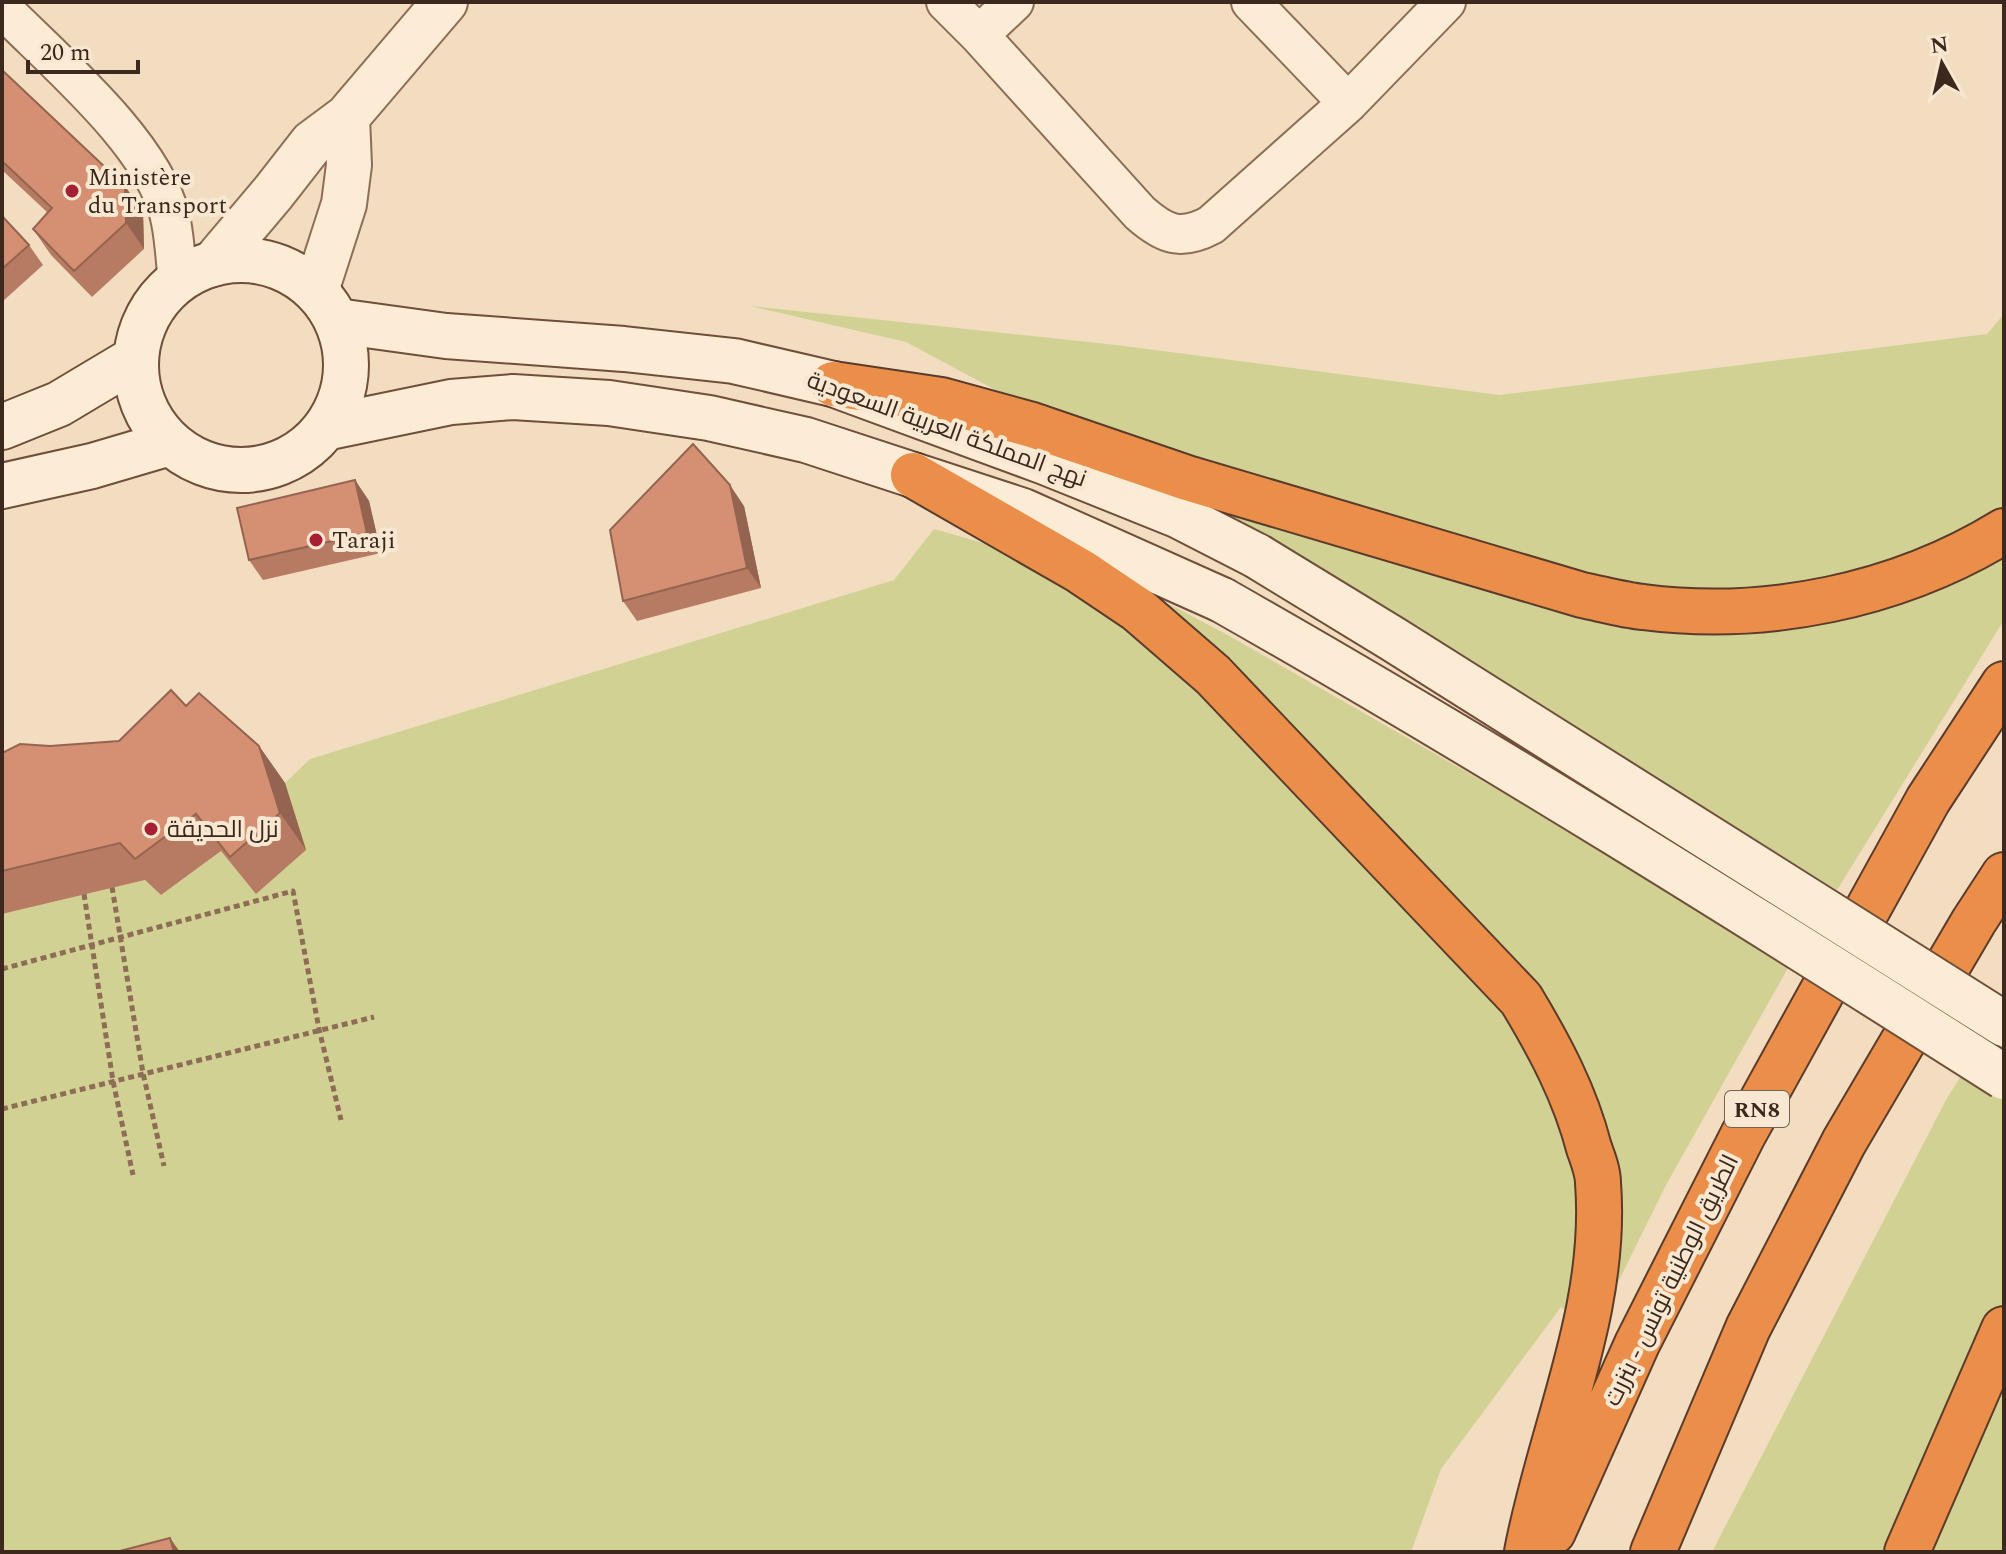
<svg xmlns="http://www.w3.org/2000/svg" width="2006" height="1554" viewBox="0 0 2006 1554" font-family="Spectral,Cairo,serif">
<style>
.green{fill:#d2d194}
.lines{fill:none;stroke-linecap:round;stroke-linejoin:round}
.minor-casing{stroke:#8e6d56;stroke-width:42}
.tertiary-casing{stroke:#8e6d56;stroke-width:48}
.secondary-casing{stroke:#704e3a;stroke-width:48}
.motorway-casing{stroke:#5b3b2b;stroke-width:48}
.path{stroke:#8e6d56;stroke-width:5;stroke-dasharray:6 4;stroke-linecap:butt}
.minor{stroke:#fcebd5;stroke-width:38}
.tertiary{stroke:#fcebd5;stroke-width:44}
.secondary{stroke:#fcebd5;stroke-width:44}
.motorway{stroke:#ea8e49;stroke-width:44}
.secondary-bridge-casing{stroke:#704e3a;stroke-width:48;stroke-linecap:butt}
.secondary-bridge{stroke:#fcebd5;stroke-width:44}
.wall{fill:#b77b63}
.shaded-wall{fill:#956450}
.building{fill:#d58f73;stroke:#956450;stroke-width:2}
.poi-dot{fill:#a42032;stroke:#f9e8d1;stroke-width:3}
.labels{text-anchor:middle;stroke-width:8;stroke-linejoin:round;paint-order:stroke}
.shield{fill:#f9e8d1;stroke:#756252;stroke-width:2}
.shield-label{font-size:22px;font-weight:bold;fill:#3c281c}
.poi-label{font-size:24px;fill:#3c281c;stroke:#f9e8d1;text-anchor:start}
.street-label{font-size:24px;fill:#3c281c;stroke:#f9e8d1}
</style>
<rect width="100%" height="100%" fill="#f2ddc1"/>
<path class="green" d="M 750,306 L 1116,345 L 1499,395 L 1987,334 L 2004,314 L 2004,620 L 1837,890 L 1275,540 L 906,342 Z
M 934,529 L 1136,587 L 1226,634 L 1793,959 L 1666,1185 L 1595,1329 L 1561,1307 L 1441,1469 L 1411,1552 L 2,1552 L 2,914 L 145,880 L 161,895 L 221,851 L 256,893 L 305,850 L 285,783 L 310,759 L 894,580 Z
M 2004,1006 L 2004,1552 L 1712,1552 L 1946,1100 Z"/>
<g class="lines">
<defs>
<path id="minor" d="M 946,2 L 979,35 L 1014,2
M 1251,2 L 1348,103
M 2,8 C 54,61 151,142 169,213 C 175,235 175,259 178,281
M 979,35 L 1140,213 C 1165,235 1181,241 1211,225 L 1348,103 L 1446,2"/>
<path id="tertiary" d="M 213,264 L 273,193 L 312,143 L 347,117 L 445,2
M 316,291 L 344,204 L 349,165 L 347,117"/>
<path id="secondary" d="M136 365a105 105 0 1 1 210 0a105 105 0 1 1-210 0Z
M 337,321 L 446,336 L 624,349 L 734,361 L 833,384 L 1045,462 L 1177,515 L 1257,556
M 2,427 L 59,404 L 136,358
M 325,428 L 451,402 L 513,397 L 609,403 L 709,418 L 806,440 L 1023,511 L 1222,600
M 2,486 L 92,466 L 170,443"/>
<path id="motorway" d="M 833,384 L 941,400 L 1032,425 L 1187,478 L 1582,595 C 1602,599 1623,605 1643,607 C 1766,623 1898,596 2004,531
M 913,475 L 1080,571 L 1138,610 L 1213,675 L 1521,999 C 1550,1047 1575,1094 1589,1148 C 1593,1159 1598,1172 1598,1183 C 1608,1310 1550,1430 1527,1552
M 1553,1532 L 1637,1344 L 1743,1135 L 1928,800 L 2004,684
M 1653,1552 L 1748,1328 L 1844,1142 L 1974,921 L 2004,875
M 1907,1552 L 2004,1329"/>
</defs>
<use href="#minor" class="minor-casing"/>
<use href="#tertiary" class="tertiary-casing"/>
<use href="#secondary" class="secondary-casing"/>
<use href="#motorway" class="motorway-casing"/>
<path class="path" d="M 112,887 L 143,1073 L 164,1166
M 84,894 L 113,1081 L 133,1175
M 2,969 L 293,891 L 319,1029 L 341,1120
M 2,1109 L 374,1017"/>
<use href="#minor" class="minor"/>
<use href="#tertiary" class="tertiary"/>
<use href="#secondary" class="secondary"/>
<use href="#motorway" class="motorway"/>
<defs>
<path id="secondary-bridge" d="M 1257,556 L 1393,639 L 2004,1024
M 1222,600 C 1488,751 1746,913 2004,1077"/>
</defs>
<use href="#secondary-bridge" class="secondary-bridge-casing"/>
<use href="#secondary-bridge" class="secondary-bridge"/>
</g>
<path class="wall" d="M 2,70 L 143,212 L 144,249 L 92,297 L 51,255 L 33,229 L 47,212 L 2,170 Z
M 2,216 L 29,245 L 43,265 L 2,302 Z
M 355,480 L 369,501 L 381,553 L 263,580 L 249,560 Z
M 744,506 L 761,588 L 637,621 L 623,601 Z
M 186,706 L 259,746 L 285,783 L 306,850 L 256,894 L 221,851 L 161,895 L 145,880 L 2,914 L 2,753 L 50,746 L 119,741 Z"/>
<path class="shaded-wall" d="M 125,186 L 143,212 L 144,249 L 126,223 Z
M 355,480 L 369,501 L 381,553 L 367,533 Z
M 730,485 L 744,506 L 761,588 L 747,568 Z
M 259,746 L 285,783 L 306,850 L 280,813 Z
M 170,1538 L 180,1552 L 174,1552 Z"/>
<path class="building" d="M 2,70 L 125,186 L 126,223 L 74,271 L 33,229 L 52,208 L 2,161 Z
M 2,216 L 29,245 L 2,269 Z
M 693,444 L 730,485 L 747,568 L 623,601 L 610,530 Z
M 355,480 L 367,533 L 249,560 L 237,508 Z
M 171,690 L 186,706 L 199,693 L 259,746 L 280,813 L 230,857 L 196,814 L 135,859 L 120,843 L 2,871 L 2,753 L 20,744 L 50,746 L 119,741 Z
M 170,1538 L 174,1552 L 116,1552 Z"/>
<g class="poi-dot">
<circle cx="72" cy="191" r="8"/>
<circle cx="316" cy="540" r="8"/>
<circle cx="151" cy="829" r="8"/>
</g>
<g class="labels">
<rect class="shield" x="1725" y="1091" width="64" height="36" rx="6"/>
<g class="shield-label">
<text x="1757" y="1117">RN8</text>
</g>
<g class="poi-label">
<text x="88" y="185">Ministère<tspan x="88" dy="28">du Transport</tspan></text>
<text x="332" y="548">Taraji</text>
<text x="167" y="837">نزل الحديقة</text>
</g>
<g class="street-label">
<text transform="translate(947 429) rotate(20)" y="8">نهج المملكة العربية السعودية</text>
<text transform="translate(1671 1280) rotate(-64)" y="8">الطريق الوطنية تونس - بنزرت</text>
</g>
</g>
<rect width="2006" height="1554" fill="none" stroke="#3c281c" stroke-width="8"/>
<g transform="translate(1942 64) rotate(352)" stroke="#f9e8d1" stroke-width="6" paint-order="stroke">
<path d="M0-6L14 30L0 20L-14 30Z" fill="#3c281c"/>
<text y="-12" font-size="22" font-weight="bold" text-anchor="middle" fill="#3c281c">N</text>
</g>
<path d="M28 60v12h110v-12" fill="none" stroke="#3c281c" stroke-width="4"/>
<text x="40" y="60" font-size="24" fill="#3c281c" stroke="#f9e8d1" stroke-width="6" paint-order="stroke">20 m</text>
</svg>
